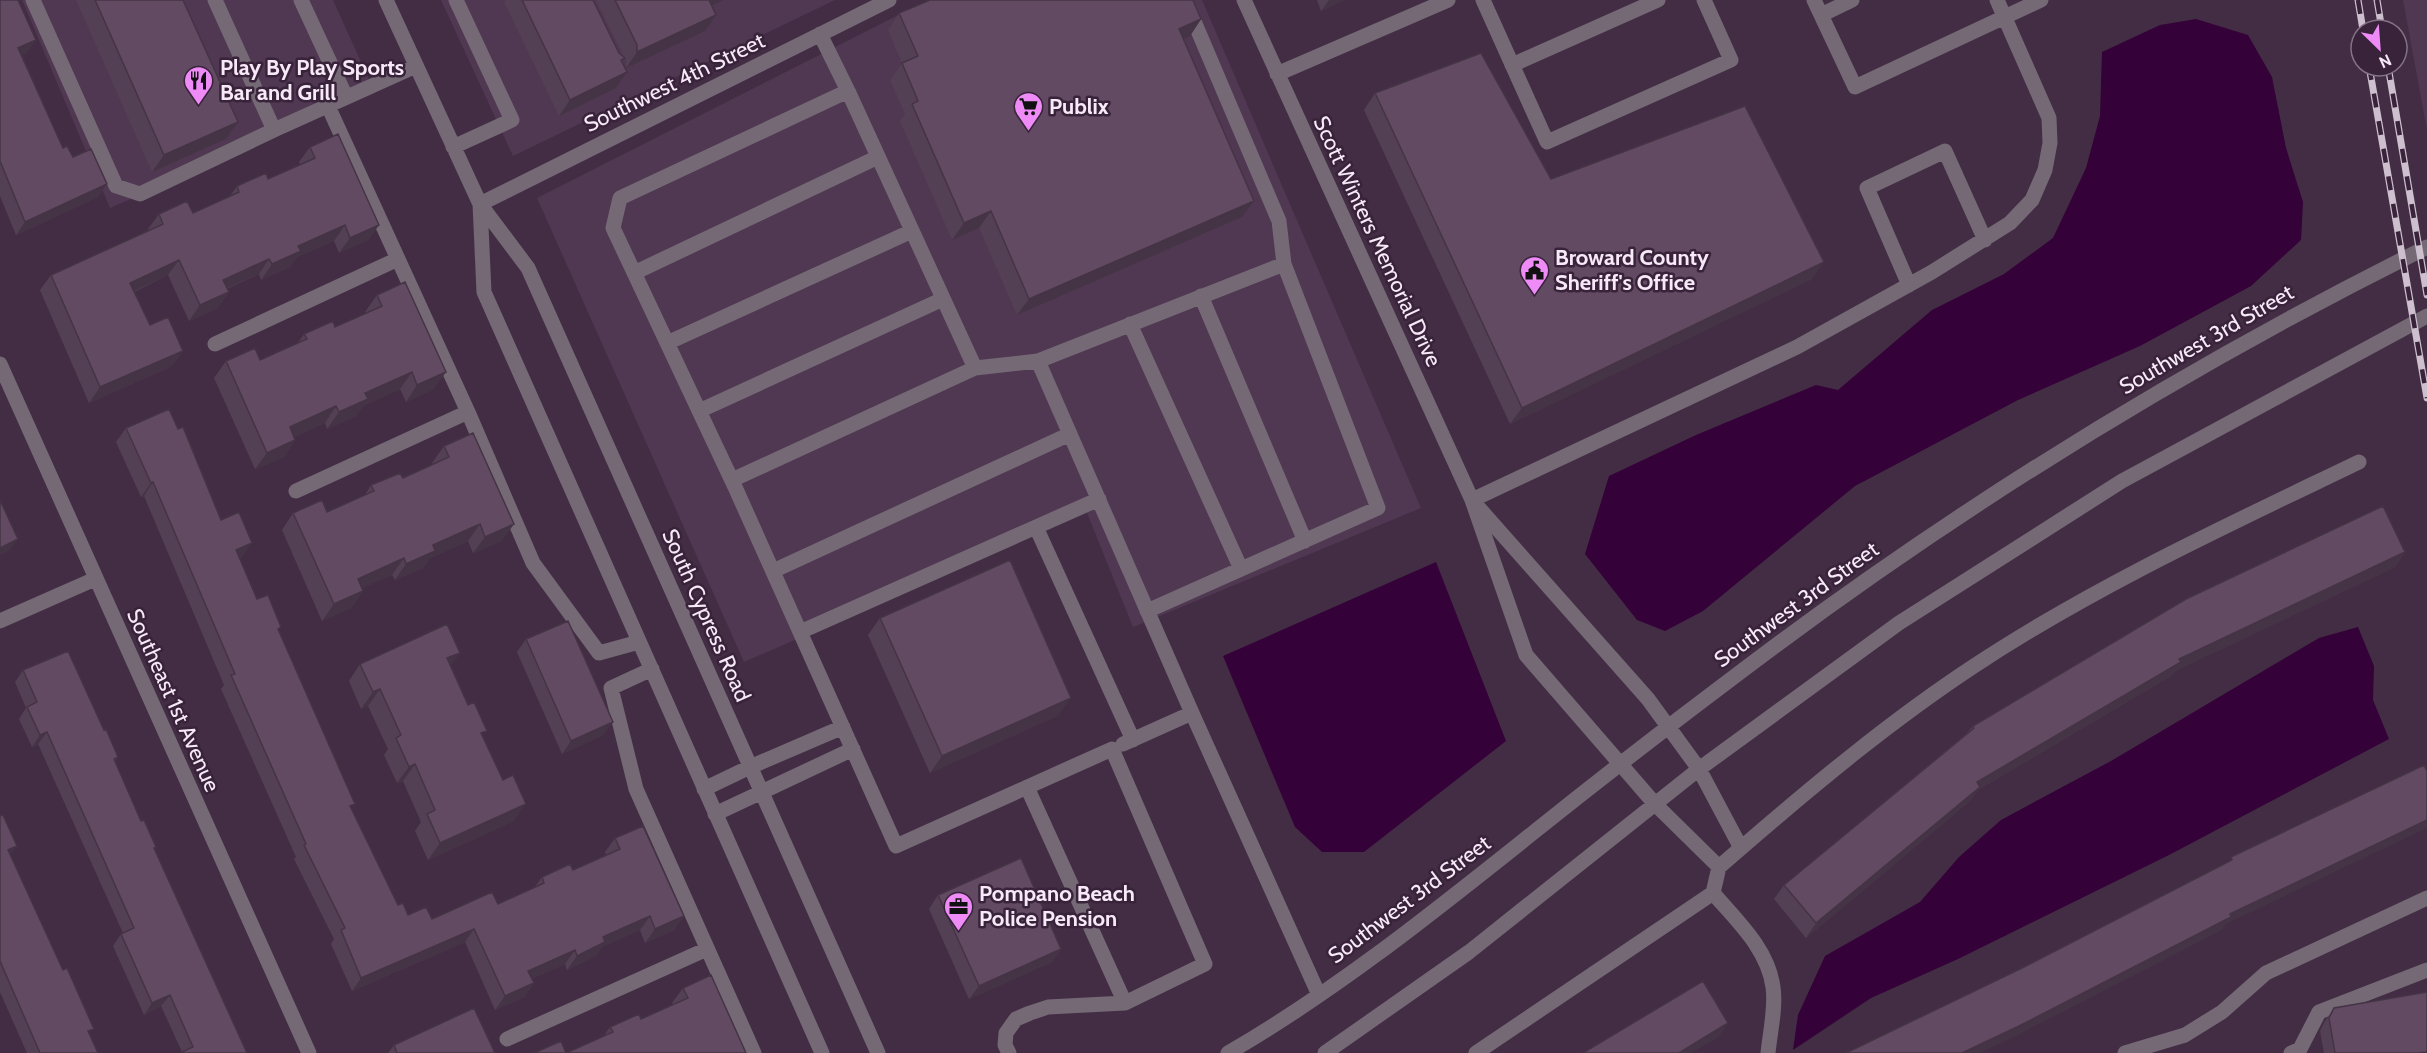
<svg xmlns="http://www.w3.org/2000/svg" width="2427" height="1053" viewBox="0 0 2427 1053" font-family="Cabin,sans-serif">
<style>
.built{fill:#503752}
.water{fill:#340138}
.lines{fill:none;stroke-linecap:round;stroke-linejoin:round}
.minor{stroke:#746975;stroke-width:15}
.rail-casing{stroke:#cebfcf;stroke-width:7}
.rail{stroke:#38233a;stroke-width:4.5;stroke-dasharray:14;stroke-linecap:butt}
.wall{fill:#544055}
.shaded-wall{fill:#453445}
.building{fill:#624a63;stroke:#453445;stroke-width:1.5}
.labels{text-anchor:middle;stroke-width:5;stroke-linejoin:round;paint-order:stroke}
.poi-label{font-size:22px;font-weight:bold;fill:#f7e9f8;stroke:#38233a;text-anchor:start}
.street-label{font-size:22px;fill:#f7e9f8;stroke:#38233a}
</style>
<rect width="100%" height="100%" fill="#432d44"/>
<path class="built" d="M 22,0 L 333,0 L 375,93 L 110,208 Z
M 441,0 L 835,0 L 513,156 Z
M 928,0 L 1202,0 L 1421,508 L 1133,627 L 1087,513 L 744,662 L 537,198 Z
M 2403,0 L 2427,0 L 2427,130 Z"/>
<path class="water" d="M 2196,19 L 2248,35 L 2272,77 L 2286,148 L 2303,202 L 2301,240 L 2251,286 L 2140,346 L 2018,400 L 1855,486 L 1703,611 L 1665,631 L 1637,620 L 1585,554 L 1609,476 L 1696,435 L 1816,385 L 1838,390 L 1932,310 L 2004,274 L 2053,238 L 2086,168 L 2100,116 L 2102,52 L 2160,25 Z
M 1436,562 L 1506,741 L 1364,852 L 1322,852 L 1295,827 L 1223,656 Z
M 2358,627 L 2374,666 L 2373,700 L 2389,739 L 2169,855 L 1958,959 L 1871,998 L 1793,1050 L 1798,1015 L 1825,956 L 1920,902 L 1959,857 L 2001,820 L 2111,761 L 2319,638 Z"/>
<g class="lines">
<path class="minor" d="M 33,0 L 116,186 L 140,194 L 274,130
M 215,0 L 274,130 L 416,66
M 301,0 L 346,97
M 386,0 L 480,204 L 528,268 L 878,1053
M 1185,0 L 1279,221 L 1284,264
M 1244,0 L 1472,500 L 1526,655 L 1655,804 L 1719,867
M 1483,0 L 1547,142 L 1731,60 L 1704,0
M 1814,0 L 1855,87 L 2041,0
M 1821,15 L 1852,0
M 820,34 L 848,91
M 1512,65 L 1658,0
M 1277,74 L 1448,0
M 328,106 L 468,412 L 533,563 L 599,653 L 639,642
M 453,147 L 512,120 L 456,0
M 480,204 L 484,292 L 822,1053
M 480,204 L 889,0
M 634,273 L 878,157
M 1909,285 L 1867,188 L 1945,151 L 1985,240
M 1201,296 L 1305,541
M 1130,324 L 1241,569
M 667,343 L 912,231
M 215,344 L 398,259
M 0,364 L 309,1053
M 975,368 L 1038,361
M 699,411 L 943,299
M 732,480 L 975,368 L 848,91 L 620,198 L 613,228 L 735,487 L 896,846 L 1112,749 L 1205,964 L 1125,1003 L 1048,1007 L 1030,1013 L 1016,1019 L 1006,1033 L 1005,1045 L 1009,1053
M 296,491 L 468,412
M 1472,500 L 1797,347 L 1932,272 L 2010,223 L 2032,200 L 2045,170 L 2050,143 L 2049,118 L 1997,0
M 1478,507 L 1648,699 L 1699,769 L 1741,848
M 1036,527 L 1099,499
M 773,571 L 1070,434
M 1147,611 L 1378,508 L 1284,264 L 1038,361 L 1192,713
M 0,621 L 95,579
M 800,632 L 1036,527 L 1133,740
M 652,669 L 611,688 L 636,789 L 754,1053
M 1123,744 L 1192,713 L 1319,995
M 1027,787 L 1125,1003
M 704,789 L 750,767 L 843,727
M 715,814 L 853,749
M 1713,893 C 1737,921 1768,949 1773,987 C 1776,1008 1770,1032 1768,1053
M 507,1039 L 707,949
M 1228,1053 C 1337,990 1436,910 1534,832 C 1604,776 1675,721 1747,667 C 1960,506 2188,366 2427,247
M 1325,1053 L 1469,952 L 1699,769 L 1899,623 L 2122,481 L 2427,316
M 1476,1053 L 1713,893 L 1719,867 L 1741,848 C 1815,784 1892,720 1974,666 C 2095,586 2228,525 2359,462
M 2125,1053 L 2185,1035 L 2222,1012 L 2266,973 L 2427,898
M 2291,1053 L 2300,1049 L 2319,1012 L 2427,970"/>
<defs>
<path id="rail" d="M 2358,0 L 2363,30
M 2377,0 L 2382,30
M 2369,66 L 2427,398
M 2388,66 L 2427,295"/>
</defs>
<use href="#rail" class="rail-casing"/>
<use href="#rail" class="rail"/>
</g>
<path class="wall" d="M 0,0 L 36,40 L 26,53 L 22,55 L 63,148 L 73,157 L 107,184 L 98,197 L 16,235 L 0,196 Z
M 76,0 L 183,0 L 238,122 L 226,139 L 152,172 Z
M 506,0 L 593,0 L 619,53 L 624,57 L 596,0 L 724,0 L 712,6 L 705,31 L 626,68 L 626,61 L 625,58 L 622,62 L 627,72 L 616,88 L 559,116 L 504,2 Z
M 1317,0 L 1344,0 L 1321,11 Z
M 899,13 L 1201,19 L 1190,36 L 1183,38 L 1254,201 L 1242,217 L 1017,315 L 979,228 L 952,240 L 900,121 L 905,114 L 890,80 L 902,63 L 888,30 Z
M 1375,93 L 1551,179 L 1812,279 L 1510,424 L 1364,110 Z
M 310,147 L 379,225 L 368,240 L 339,253 L 334,241 L 297,257 L 290,267 L 261,280 L 259,274 L 227,289 L 229,292 L 218,308 L 189,321 L 168,275 L 134,292 L 150,325 L 183,351 L 172,366 L 89,403 L 40,290 L 51,275 L 148,231 L 148,229 L 159,214 L 193,213 L 230,196 L 237,186 L 268,179 L 300,165 L 299,162 Z
M 377,295 L 434,389 L 406,402 L 400,389 L 363,406 L 356,416 L 327,429 L 325,423 L 294,437 L 295,440 L 284,457 L 255,469 L 214,378 L 226,361 L 260,360 L 297,344 L 304,334 L 335,327 L 366,313 L 365,312 Z
M 126,428 L 178,429 L 221,520 L 242,557 L 239,558 L 257,599 L 279,631 L 351,809 L 398,905 L 408,915 L 432,919 L 498,904 L 534,888 L 542,877 L 573,870 L 606,855 L 605,852 L 615,838 L 684,916 L 674,930 L 645,943 L 640,930 L 602,947 L 596,956 L 567,970 L 565,964 L 531,979 L 534,983 L 524,997 L 495,1010 L 465,942 L 352,991 L 331,944 L 334,939 L 294,859 L 296,857 L 221,689 L 224,685 L 144,496 L 141,497 L 116,442 Z
M 444,446 L 502,541 L 473,553 L 468,541 L 430,558 L 423,568 L 395,580 L 392,575 L 362,588 L 363,591 L 351,608 L 322,621 L 282,530 L 293,513 L 327,512 L 365,495 L 371,485 L 403,478 L 433,465 L 432,463 Z
M 2405,552 L 2395,567 L 2175,671 L 2171,676 L 1978,790 L 1970,801 L 1806,938 L 1774,899 L 1784,885 L 1967,733 L 1973,726 Z
M 880,618 L 1059,715 L 930,773 L 868,635 Z
M 526,639 L 603,735 L 562,754 L 517,652 Z
M 360,664 L 451,666 L 483,737 L 514,821 L 428,860 L 415,831 L 421,822 L 403,781 L 397,783 L 384,755 L 388,749 L 368,706 L 361,709 L 349,681 Z
M 23,670 L 104,730 L 118,757 L 115,761 L 154,850 L 247,1053 L 182,1052 L 161,1006 L 144,1015 L 113,946 L 121,934 L 123,933 L 38,744 L 32,747 L 19,719 L 26,708 L 15,682 Z
M 0,816 L 11,855 L 98,1053 L 27,1053 L 0,992 Z
M 938,895 L 1061,949 L 1052,962 L 969,999 L 929,909 Z
M 683,988 L 746,1053 L 603,1037 L 610,1027 L 641,1019 L 673,1005 L 672,1003 Z
M 2334,1008 L 2427,1053 L 2324,1053 L 2320,1031 L 2325,1021 Z
M 394,1045 L 495,1053 L 388,1053 Z"/>
<path class="shaded-wall" d="M 706,0 L 724,0 L 697,13 Z
M 1329,0 L 1344,0 L 1321,11 Z
M 716,15 L 705,31 L 626,68 L 637,52 Z
M 1201,19 L 1190,36 L 1167,46 L 1179,29 Z
M 36,40 L 26,53 L 9,61 L 18,48 Z
M 627,72 L 616,88 L 559,116 L 570,100 Z
M 238,122 L 226,139 L 152,172 L 164,155 Z
M 107,184 L 98,197 L 16,235 L 25,222 Z
M 1254,201 L 1242,217 L 1017,315 L 1029,299 Z
M 991,211 L 979,228 L 952,240 L 964,223 Z
M 345,225 L 334,241 L 297,257 L 290,267 L 261,280 L 272,264 L 298,246 Z
M 379,225 L 368,240 L 339,253 L 350,238 Z
M 269,259 L 259,274 L 212,295 L 223,280 Z
M 179,260 L 168,275 L 119,298 L 130,283 Z
M 1824,262 L 1812,279 L 1510,424 L 1522,408 Z
M 229,292 L 218,308 L 189,321 L 200,305 Z
M 183,351 L 172,366 L 89,403 L 100,387 Z
M 412,372 L 400,389 L 363,406 L 356,416 L 327,429 L 339,412 L 365,393 Z
M 446,372 L 434,389 L 406,402 L 417,385 Z
M 336,406 L 325,423 L 278,444 L 290,427 Z
M 295,440 L 284,457 L 255,469 L 267,453 Z
M 153,482 L 144,496 L 141,497 L 151,483 Z
M 480,524 L 468,541 L 430,558 L 423,568 L 395,580 L 406,564 L 433,545 Z
M 514,524 L 502,541 L 473,553 L 485,537 Z
M 18,539 L 10,550 L 0,555 L 0,548 Z
M 252,543 L 242,557 L 226,564 L 236,550 Z
M 2405,552 L 2395,567 L 2175,671 L 2171,676 L 1978,790 L 1970,801 L 1806,938 L 1816,923 L 1977,782 L 2179,659 Z
M 404,558 L 392,575 L 346,596 L 358,579 Z
M 363,591 L 351,608 L 322,621 L 334,604 Z
M 460,653 L 448,670 L 447,658 Z
M 380,689 L 368,706 L 361,709 L 373,692 Z
M 1071,698 L 1059,715 L 930,773 L 942,756 Z
M 613,722 L 603,735 L 562,754 L 571,741 Z
M 47,732 L 38,744 L 32,747 L 40,735 Z
M 415,764 L 403,781 L 397,783 L 409,767 Z
M 526,804 L 514,821 L 428,860 L 440,843 Z
M 2427,820 L 2427,828 L 2226,924 L 2222,930 L 2010,1039 L 1980,1053 L 1962,1053 L 2230,914 Z
M 17,846 L 8,858 L 8,850 Z
M 650,916 L 640,930 L 602,947 L 596,956 L 567,970 L 577,956 L 603,937 Z
M 684,916 L 674,930 L 645,943 L 655,929 Z
M 474,929 L 465,942 L 352,991 L 361,978 Z
M 1061,949 L 1052,962 L 969,999 L 979,986 Z
M 575,950 L 565,964 L 518,985 L 528,971 Z
M 534,983 L 524,997 L 495,1010 L 505,996 Z
M 170,995 L 161,1006 L 144,1015 L 152,1003 Z
M 1728,1023 L 1719,1037 L 1691,1053 L 1679,1053 Z"/>
<path class="building" d="M 0,0 L 18,0 L 36,40 L 18,48 L 63,148 L 67,146 L 73,157 L 91,149 L 107,184 L 25,222 L 0,161 Z
M 95,0 L 183,0 L 238,122 L 164,155 Z
M 522,0 L 593,0 L 619,53 L 625,58 L 621,60 L 627,72 L 570,100 Z
M 615,0 L 709,0 L 716,15 L 637,52 L 637,45 Z
M 930,0 L 1193,0 L 1201,19 L 1179,29 L 1254,201 L 1029,299 L 991,211 L 964,223 L 912,104 L 918,101 L 902,63 L 918,56 L 899,13 Z
M 1481,53 L 1551,179 L 1745,106 L 1824,262 L 1522,408 L 1375,93 Z
M 338,134 L 379,225 L 350,238 L 345,225 L 298,246 L 301,251 L 272,264 L 269,259 L 223,280 L 229,292 L 200,305 L 179,260 L 130,283 L 150,325 L 168,317 L 183,351 L 100,387 L 51,275 L 163,224 L 159,214 L 187,201 L 193,213 L 239,192 L 237,186 L 266,173 L 268,179 L 315,158 L 310,147 Z
M 405,282 L 446,372 L 417,385 L 412,372 L 365,393 L 368,399 L 339,412 L 336,406 L 290,427 L 295,440 L 267,453 L 226,361 L 255,348 L 260,360 L 307,339 L 304,334 L 333,321 L 335,327 L 382,306 L 377,295 Z
M 169,409 L 178,429 L 183,427 L 221,520 L 239,512 L 252,543 L 236,550 L 257,599 L 268,595 L 281,627 L 278,629 L 355,804 L 350,806 L 398,905 L 403,903 L 408,915 L 426,907 L 432,919 L 492,892 L 498,904 L 544,883 L 542,877 L 570,864 L 573,870 L 620,849 L 615,838 L 643,826 L 684,916 L 655,929 L 650,916 L 603,937 L 605,942 L 577,956 L 575,950 L 528,971 L 534,983 L 505,996 L 474,929 L 361,978 L 341,930 L 345,928 L 304,845 L 306,844 L 231,675 L 235,674 L 153,482 L 151,483 L 126,428 Z
M 473,433 L 514,524 L 485,537 L 480,524 L 433,545 L 435,551 L 406,564 L 404,558 L 358,579 L 363,591 L 334,604 L 293,513 L 322,500 L 327,512 L 374,491 L 371,485 L 400,473 L 403,478 L 449,457 L 444,446 Z
M 0,500 L 18,539 L 0,548 Z
M 2383,506 L 2405,552 L 2179,659 L 2181,662 L 1977,782 L 1980,787 L 1816,923 L 1784,885 L 1974,728 L 1973,726 L 2186,599 Z
M 1010,560 L 1071,698 L 942,756 L 880,618 Z
M 568,621 L 613,722 L 571,741 L 526,639 Z
M 447,624 L 460,653 L 447,658 L 468,705 L 474,702 L 487,731 L 481,733 L 503,780 L 513,775 L 526,804 L 440,843 L 427,814 L 435,810 L 415,764 L 409,767 L 396,738 L 401,735 L 380,689 L 373,692 L 360,664 Z
M 68,651 L 104,730 L 106,729 L 118,757 L 114,759 L 141,821 L 144,820 L 156,847 L 154,848 L 247,1053 L 180,1053 L 193,1047 L 170,995 L 152,1003 L 121,934 L 134,928 L 47,732 L 40,735 L 27,707 L 37,702 L 23,670 Z
M 2424,765 L 2427,771 L 2427,820 L 2230,914 L 2231,917 L 2019,1026 L 1962,1053 L 1846,1053 L 2020,969 L 2232,860 L 2231,857 Z
M 3,815 L 17,846 L 8,850 L 63,970 L 67,968 L 94,1029 L 88,1031 L 98,1053 L 40,1053 L 0,961 L 0,816 Z
M 1021,858 L 1061,949 L 979,986 L 938,895 Z
M 711,975 L 746,1053 L 566,1053 L 613,1032 L 610,1027 L 639,1014 L 641,1019 L 688,998 L 683,988 Z
M 1703,981 L 1728,1023 L 1679,1053 L 1583,1053 Z
M 2427,992 L 2427,1052 L 2418,1053 L 2335,1053 L 2329,1018 L 2334,1008 Z
M 474,1008 L 495,1053 L 397,1053 L 394,1045 Z
M 561,1041 L 566,1053 L 534,1053 Z"/>
<defs>
<symbol id="restaurant-pin" viewBox="-11 -11 22 30"><path d="M0 17L-7.5 6A9.5 9.5 0 1 1 7.5 6Z" fill="#ef8bf7" stroke="#38233a"/><path d="M-5-6h1v4h1v-4h1v4h1v-4h1v5L-1.5 .5V6h-2V.5L-5-1ZM5-6V6H3V1.5H1.5Q1.5-4 5-6Z" fill="#111"/></symbol>
<symbol id="supermarket-pin" viewBox="-11 -11 22 30"><path d="M0 17L-7.5 6A9.5 9.5 0 1 1 7.5 6Z" fill="#ef8bf7" stroke="#38233a"/><path d="M-6-5.5h2.5l.6 2H6L4.5 2H-2.5L-4.4-4H-6ZM-1.5 3.2a1.3 1.3 0 1 0 .1 0ZM3 3.2a1.3 1.3 0 1 0 .1 0Z" fill="#111"/></symbol>
<symbol id="civic-pin" viewBox="-11 -11 22 30"><path d="M0 17L-7.5 6A9.5 9.5 0 1 1 7.5 6Z" fill="#ef8bf7" stroke="#38233a"/><path d="M-.6-6.5H3V-4.5H.6V-3L4-1V1h2V6H-6V1h2V-1L-.6-3ZM-1.2 2.5V6h2.4V2.5Z" fill="#111"/></symbol>
<symbol id="office-pin" viewBox="-11 -11 22 30"><path d="M0 17L-7.5 6A9.5 9.5 0 1 1 7.5 6Z" fill="#ef8bf7" stroke="#38233a"/><path d="M-6-3h4V-5.5h4V-3h4V5H-6ZM-1-4.5V-3h2v-1.5ZM-6 0V1H6V0Z" fill="#111"/></symbol>
</defs>
<g fill-rule="evenodd">
<use href="#restaurant-pin" x="182" y="64" width="33" height="45"/>
<use href="#supermarket-pin" x="1012" y="90" width="33" height="45"/>
<use href="#civic-pin" x="1518" y="254" width="33" height="45"/>
<use href="#office-pin" x="942" y="890" width="33" height="45"/>
</g>
<g class="labels">
<g class="poi-label">
<text x="220" y="75">Play By Play Sports<tspan x="220" dy="25">Bar and Grill</tspan></text>
<text x="1049" y="114">Publix</text>
<text x="1555" y="265">Broward County<tspan x="1555" dy="25">Sheriff's Office</tspan></text>
<text x="979" y="901">Pompano Beach<tspan x="979" dy="25">Police Pension</tspan></text>
</g>
<g class="street-label">
<text transform="translate(674 82) rotate(-26)" y="8">Southwest 4th Street</text>
<text transform="translate(1378 241) rotate(65)" y="8">Scott Winters Memorial Drive</text>
<text transform="translate(2206 339) rotate(-30)" y="8">Southwest 3rd Street</text>
<text transform="translate(1796 604) rotate(-36)" y="8">Southwest 3rd Street</text>
<text transform="translate(707 615) rotate(66)" y="8">South Cypress Road</text>
<text transform="translate(174 700) rotate(66)" y="8">Southeast 1st Avenue</text>
<text transform="translate(1409 899) rotate(-37)" y="8">Southwest 3rd Street</text>
</g>
</g>
<g transform="translate(2379 48) rotate(155)"><circle r="28" fill="#38233a" stroke="#847286" stroke-width="1.5"/>
<path d="M0-4.5L10 22L0 15L-10 22Z" fill="#ef8bf7"/>
<text y="-9" font-size="16" font-weight="bold" text-anchor="middle" fill="#f7e9f8">N</text>
</g>
</svg>
